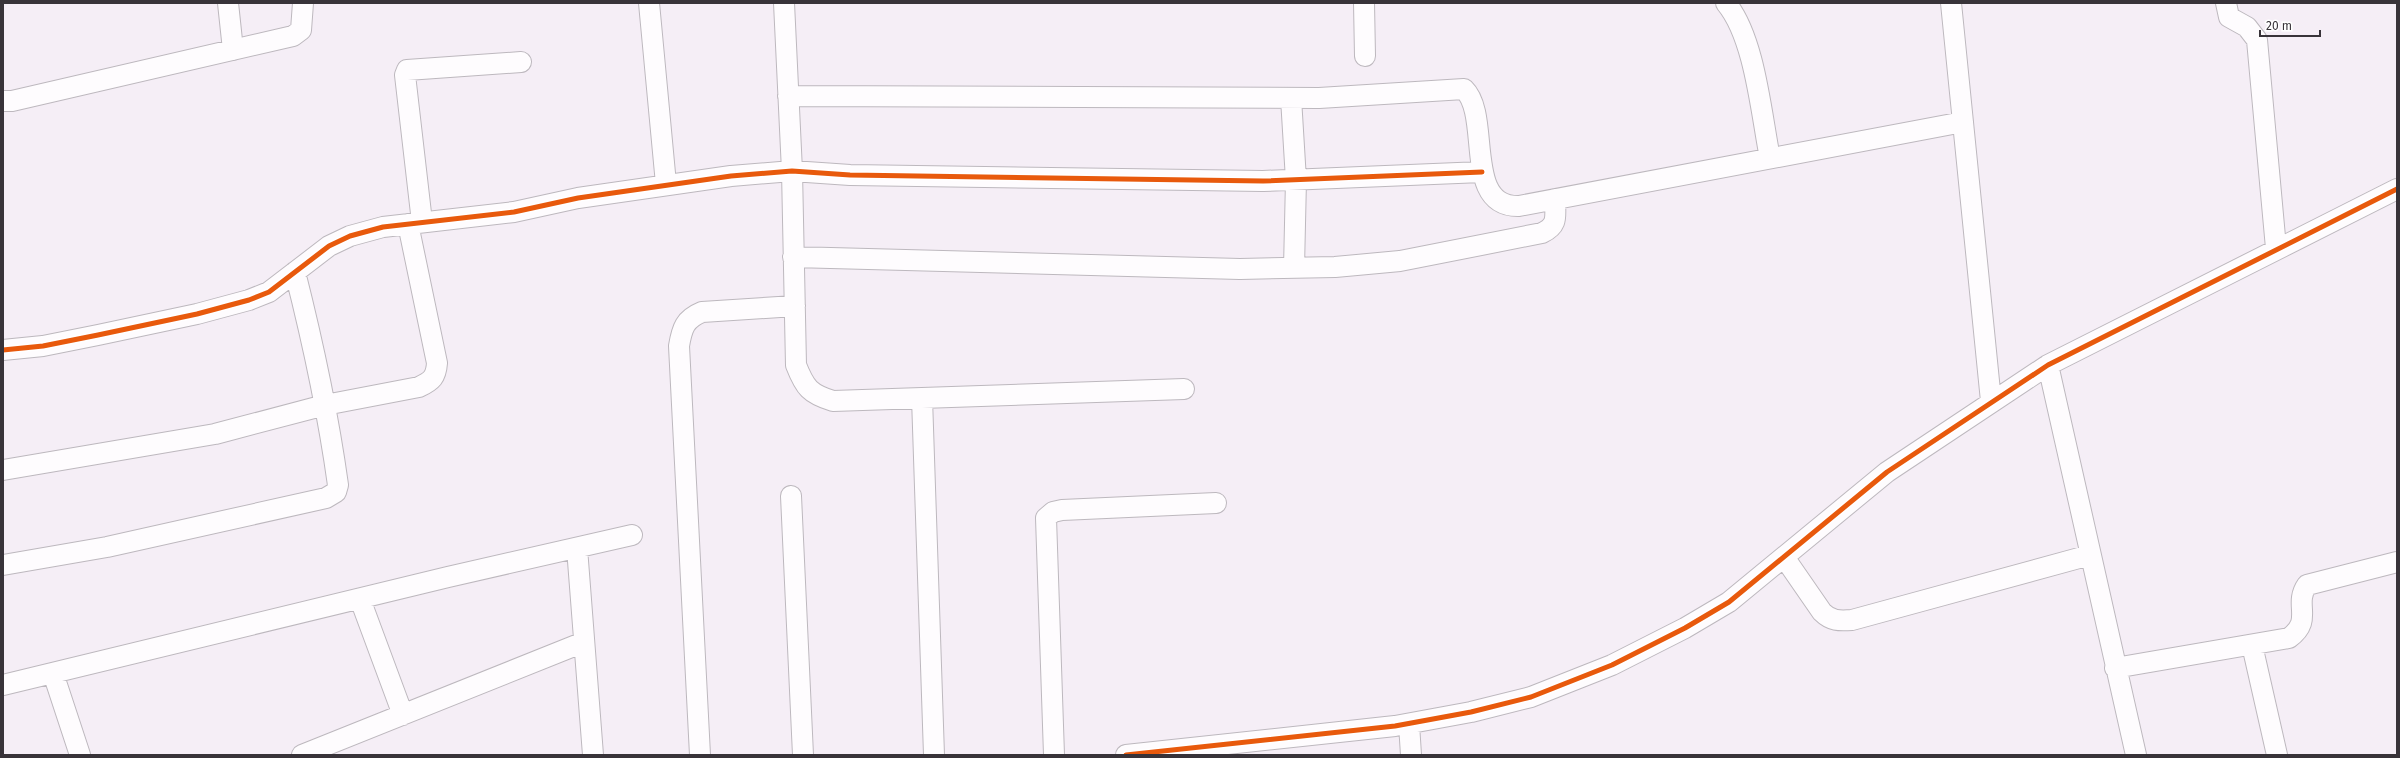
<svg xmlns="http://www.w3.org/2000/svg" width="2400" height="758" viewBox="0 0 2400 758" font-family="'Fira Sans',sans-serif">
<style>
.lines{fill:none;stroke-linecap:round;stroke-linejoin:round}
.minor-casing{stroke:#bdb8be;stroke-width:22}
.minor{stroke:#fefcfe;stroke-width:20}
.cycleway-casing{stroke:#fff;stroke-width:8}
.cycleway{stroke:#e8590c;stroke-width:5}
</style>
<rect width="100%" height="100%" fill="#f5eef6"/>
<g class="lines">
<defs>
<path id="minor" d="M 228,3 L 233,50
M 649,3 L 666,184
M 784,3 L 792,171 L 796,365 C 805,388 810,394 833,401 L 1184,389
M 1364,3 L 1365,56
M 1726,3 C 1755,38 1761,113 1770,158
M 1951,3 L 1991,401
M 2226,3 L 2229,17 L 2247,27 L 2257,40 L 2276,248
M 788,96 L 1319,98 L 1464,89 C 1492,116 1462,207 1519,206 L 1963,122
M 1291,98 L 1296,180 L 1294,268
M 3,101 L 12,101 L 293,36 L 301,30 L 303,3
M 422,222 L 405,75 L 407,70 L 521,62
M 793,257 L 1240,269 L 1335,267 L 1400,261 L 1542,233 C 1559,225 1555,216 1555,199
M 3,350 L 43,346 L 98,335 L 197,314 L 249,300 L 269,292 L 329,246 L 350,236 L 383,227 L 514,212 L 578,198 L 731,176 L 792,171 L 850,175 L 1263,181 L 1482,172
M 2048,365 L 2136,755
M 922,398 L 934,755
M 3,470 L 215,434 L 325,405 L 419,387 C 432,381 436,377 437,363 L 408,224
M 791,496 L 803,755
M 577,548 L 593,755
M 1784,557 L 1822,612 C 1831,621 1839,621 1852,620 L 2090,555
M 3,565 L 107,547 L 326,498 L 336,492 L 338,485 C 328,413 313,343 295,272
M 360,599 L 403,715
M 2252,645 L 2277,755
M 2115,668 L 2289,638 C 2314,620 2293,605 2307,585 L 2397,562
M 53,673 L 80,755
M 3,685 L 448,577 L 632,535
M 1409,724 L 1411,755
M 302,755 L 584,642
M 700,755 L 679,346 C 682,328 685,319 702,312 L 795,306
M 1054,755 L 1046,518 L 1053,512 L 1062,510 L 1216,503
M 1126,755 L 1395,726 L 1471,712 L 1531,697 L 1612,665 L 1685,628 L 1729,602 L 1887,472 L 2048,365 L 2397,189"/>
</defs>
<use href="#minor" class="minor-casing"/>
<use href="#minor" class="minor"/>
<defs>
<path id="cycleway" d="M 3,350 L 43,346 L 98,335 L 197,314 L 249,300 L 269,292 L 329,246 L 350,236 L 383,227 L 514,212 L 578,198 L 731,176 L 792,171 L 850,175 L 1263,181 L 1482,172
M 1126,755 L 1395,726 L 1471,712 L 1531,697 L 1612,665 L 1685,628 L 1729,602 L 1887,472 L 2048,365 L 2397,189"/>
</defs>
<use href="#cycleway" class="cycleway-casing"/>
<use href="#cycleway" class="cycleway"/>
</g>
<rect width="2400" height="758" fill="none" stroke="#383339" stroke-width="8"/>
<path d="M2260 30v6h60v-6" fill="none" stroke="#383339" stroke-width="2"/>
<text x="2266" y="30" font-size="12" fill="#383339" stroke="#ffffff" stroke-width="3" paint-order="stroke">20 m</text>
</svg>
